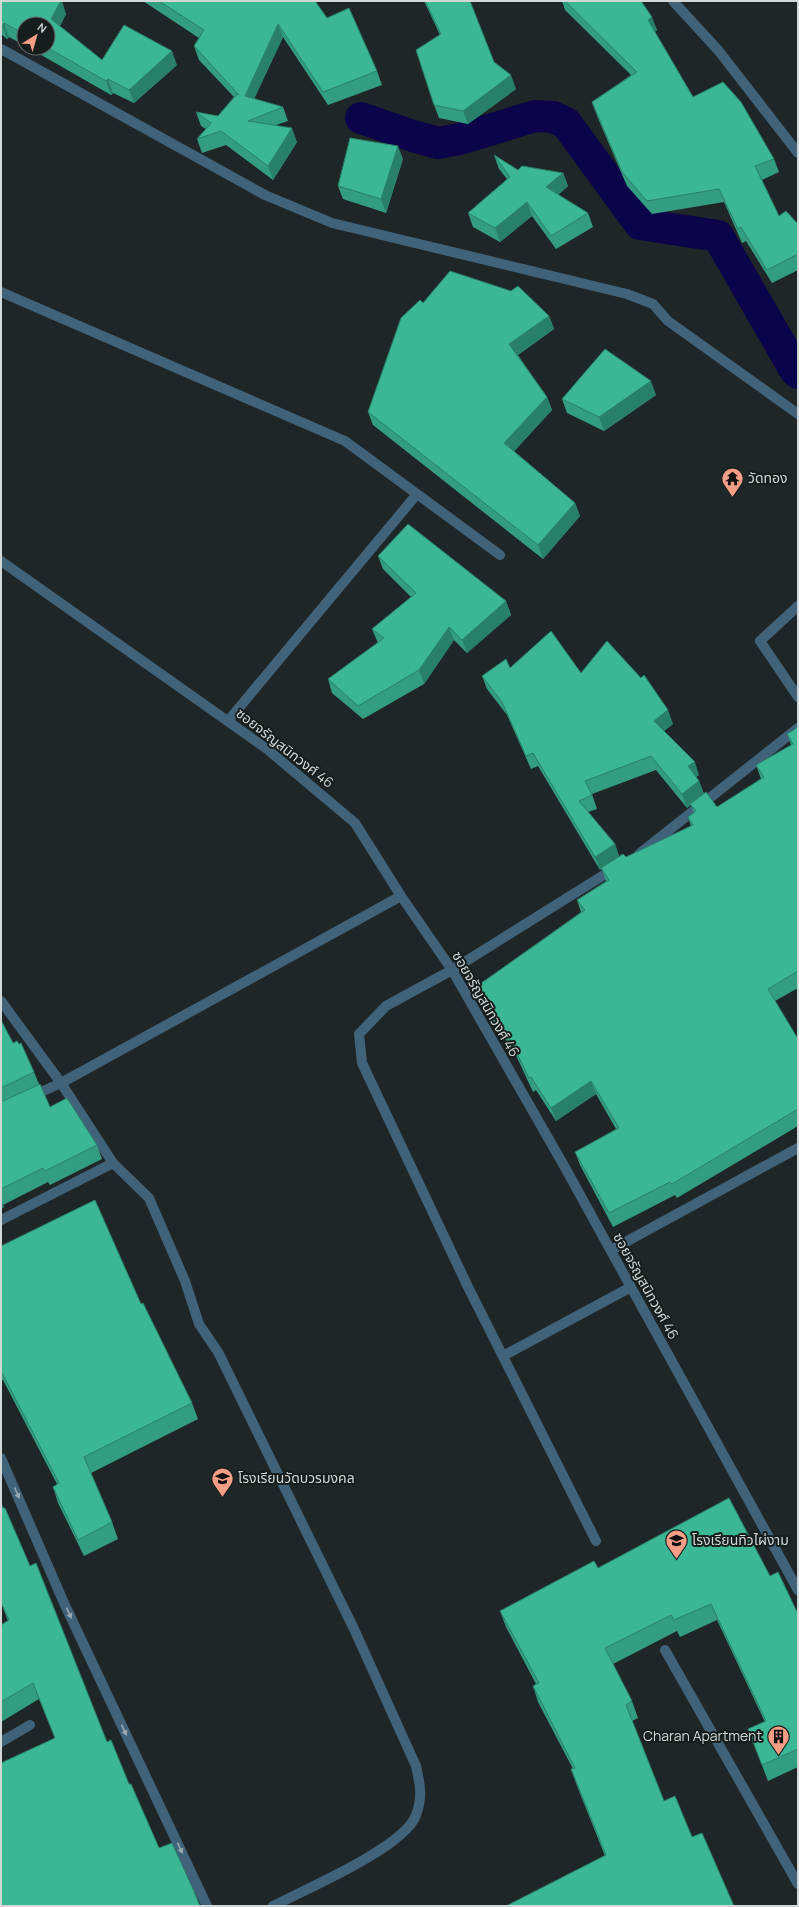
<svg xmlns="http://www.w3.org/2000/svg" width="799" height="1907" viewBox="0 0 799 1907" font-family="Manrope,'Noto Sans Thai',sans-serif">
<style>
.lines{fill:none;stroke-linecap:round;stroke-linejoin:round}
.canal{stroke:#0b044a;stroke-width:32}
.minor{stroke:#41637a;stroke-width:10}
.wall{fill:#339d81;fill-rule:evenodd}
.shaded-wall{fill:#298069}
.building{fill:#3bb796;stroke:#298069}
.oneway{fill:#98a9b2}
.labels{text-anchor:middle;stroke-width:4;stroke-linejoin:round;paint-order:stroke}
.poi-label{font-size:14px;fill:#d2d7d7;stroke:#161d1d;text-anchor:start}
.street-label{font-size:14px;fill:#d2d7d7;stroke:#161d1d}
</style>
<rect width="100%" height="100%" fill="#1f2627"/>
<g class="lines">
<path class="canal" d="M 361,118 L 413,136 L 438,143 L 460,139 L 535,116 L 553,117 L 566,123 L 640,224 L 718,236 L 795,370 L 798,373"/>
<path class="minor" d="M 673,1 L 718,50 L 798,153
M 1,49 L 265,195 L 332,223 L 627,294 L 653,304 L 668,321 L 798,414
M 1,292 L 345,441 L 500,555
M 1,561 L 267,749 L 355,823 L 401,896 L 452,970 L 563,1164 L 798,1590
M 798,606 L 760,641 L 798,697
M 228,721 L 417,494
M 639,854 L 798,728
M 1,1001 L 61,1083 L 113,1163 L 149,1198 L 185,1281 L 199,1324 L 218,1352 L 354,1629 L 416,1766 C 420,1784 423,1797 416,1815 C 405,1847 306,1889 273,1906
M 30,1097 L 61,1083 L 401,896
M 1,1220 L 113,1163
M 611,1250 L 798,1148
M 503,1356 L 631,1287
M 1,1458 L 64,1603 L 207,1906
M 596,1541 L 468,1287 L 362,1063 L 359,1034 L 386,1006 L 452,970 L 615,868
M 665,1650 L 798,1884
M 1,1742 L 30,1725"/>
</g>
<path class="wall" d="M 1,1 L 66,14 L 60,26 L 102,60 L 177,65 L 134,103 L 113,93 L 111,95 L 29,48 L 48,48 L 24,24 L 24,45 L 9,37 L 7,39 L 1,34 Z
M 143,1 L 315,1 L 327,18 L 377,71 L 382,85 L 328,105 L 283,37 L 254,99 L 283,107 L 288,121 L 276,125 L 297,142 L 273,180 L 226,145 L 202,153 L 197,139 L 206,129 L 201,126 L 196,112 L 218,116 L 234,97 L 199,60 L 194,46 L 199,38 Z
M 424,1 L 471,1 L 470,1 L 494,62 L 516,89 L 468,124 L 439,118 L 434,105 L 440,35 Z
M 562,1 L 641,1 L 657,30 L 655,32 L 693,97 L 774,159 L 779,172 L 762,180 L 779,216 L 798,224 L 798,270 L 772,283 L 746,241 L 742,243 L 724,202 L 652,214 L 627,186 L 597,116 L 592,102 L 631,75 L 565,10 Z
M 494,155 L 518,170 L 563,173 L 568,186 L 558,195 L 588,213 L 593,227 L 556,249 L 532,216 L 500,242 L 473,227 L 468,213 L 507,179 L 499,169 Z
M 403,159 L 386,213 L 343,199 L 338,186 Z
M 423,303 L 549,316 L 554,329 L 518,355 L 547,397 L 552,410 L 514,451 L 575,503 L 580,516 L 543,559 L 373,425 L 368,412 Z
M 656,395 L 604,431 L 567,413 L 562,399 Z
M 378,556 L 506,601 L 511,615 L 467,653 L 454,640 L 424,684 L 363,719 L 332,693 L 328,679 L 378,643 L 372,629 L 411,597 L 383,569 Z
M 510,668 L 581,673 L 673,724 L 664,731 L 699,775 L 696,777 L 699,781 L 704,794 L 717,807 L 761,779 L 756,765 L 791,745 L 787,734 L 798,727 L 798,988 L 775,1001 L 798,1039 L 798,1126 L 677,1198 L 675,1195 L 613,1227 L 580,1165 L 575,1152 L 616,1129 L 596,1094 L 556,1121 L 536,1090 L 533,1092 L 514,1051 L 478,1003 L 473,989 L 581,912 L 577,900 L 606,881 L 602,869 L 600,870 L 538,766 L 531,769 L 507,715 L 487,689 L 482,676 ZM 656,770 L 687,808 L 691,805 L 694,813 L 688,817 L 691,826 L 626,857 L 619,857 L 615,844 L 588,812 L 597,809 L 592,794 Z
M 1,1020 L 13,1043 L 34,1072 L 39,1084 L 50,1107 L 97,1145 L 102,1159 L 50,1185 L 48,1182 L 3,1205 L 4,1207 L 1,1209 Z
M 1,1246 L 141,1304 L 192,1403 L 198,1419 L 91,1473 L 112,1522 L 118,1539 L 84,1556 L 58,1503 L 53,1487 L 57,1484 L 3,1380 L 1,1381 Z
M 1,1503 L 30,1566 L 107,1742 L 129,1784 L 159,1848 L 194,1891 L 55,1738 L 39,1699 L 1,1722 L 1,1625 L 8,1621 L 1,1603 Z
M 598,1568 L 770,1576 L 798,1614 L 798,1767 L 768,1781 L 748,1729 L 765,1722 L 717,1620 L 680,1637 L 677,1631 L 613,1664 L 632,1701 L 638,1718 L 632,1721 L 664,1801 L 692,1837 L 605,1856 L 577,1786 L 571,1769 L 573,1769 L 538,1702 L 533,1686 L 536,1684 L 506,1627 L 500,1611 Z"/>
<path class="shaded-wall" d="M 61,1 L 62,1 L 66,14 L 56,33 L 51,19 Z
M 652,17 L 657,30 L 653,33 L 648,20 Z
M 4,23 L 9,37 L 7,39 L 2,26 Z
M 278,24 L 283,37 L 249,110 L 245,96 Z
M 172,51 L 177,65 L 134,103 L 129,90 Z
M 511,75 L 516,89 L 468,124 L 463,111 Z
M 108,79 L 113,93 L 111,95 L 106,81 Z
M 292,128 L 297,142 L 273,180 L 268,166 Z
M 398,146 L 403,159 L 386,213 L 381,199 Z
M 563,173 L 568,186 L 551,201 L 546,187 Z
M 527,202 L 532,216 L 500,242 L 495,228 Z
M 549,316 L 554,329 L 514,357 L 509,344 Z
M 651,381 L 656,395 L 604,431 L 599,417 Z
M 547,397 L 552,410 L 509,457 L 504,443 Z
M 575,503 L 580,516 L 543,559 L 538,545 Z
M 506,601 L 511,615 L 467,653 L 462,640 Z
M 449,627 L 454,640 L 424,684 L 419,670 Z
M 668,710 L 673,724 L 659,735 L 654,721 Z
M 695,762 L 699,775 L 693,779 L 688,766 Z
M 699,781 L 704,794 L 687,808 L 682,794 Z
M 615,844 L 620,858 L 600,870 L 595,857 Z
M 591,1081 L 596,1094 L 556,1121 L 551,1108 Z
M 1,1200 L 4,1207 L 1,1209 Z"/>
<path class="building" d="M 1,1 L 61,1 L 51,19 L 102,60 L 124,25 L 172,51 L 129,90 L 108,79 L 106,81 L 48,48 L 48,24 L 24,24 L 24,34 L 4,23 L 2,26 L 1,25 Z
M 159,1 L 315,1 L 327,18 L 349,8 L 377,71 L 323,92 L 278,24 L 245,96 L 283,107 L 248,121 L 292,128 L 268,166 L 221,131 L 197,139 L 211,123 L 196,112 L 218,116 L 237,94 L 239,95 L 194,46 L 204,30 Z
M 425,1 L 470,1 L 494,62 L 511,75 L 463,111 L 434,105 L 416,50 L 441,34 Z
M 565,1 L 641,1 L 652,17 L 648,20 L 693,97 L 723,82 L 741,102 L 774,159 L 755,166 L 779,216 L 786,211 L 798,224 L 798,254 L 767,270 L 741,227 L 738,229 L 719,189 L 647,201 L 622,172 L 592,102 L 637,72 Z
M 350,138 L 398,146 L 381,199 L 338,186 Z
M 494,155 L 518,170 L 522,166 L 563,173 L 546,187 L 588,213 L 551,236 L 527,202 L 495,228 L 468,213 L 510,177 Z
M 450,271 L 511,291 L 518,286 L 549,316 L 509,344 L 547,397 L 504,443 L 575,503 L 538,545 L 368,412 L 401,318 L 420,300 L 423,303 Z
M 605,349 L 651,381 L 599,417 L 562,399 Z
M 408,524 L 506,601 L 462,640 L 449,627 L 419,670 L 358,706 L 328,679 L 384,638 L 372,629 L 416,593 L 378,556 Z
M 551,631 L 581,673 L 607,641 L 641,678 L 644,675 L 668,710 L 654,721 L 695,762 L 688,766 L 699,781 L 682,794 L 651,756 L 585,781 L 592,795 L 579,801 L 615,844 L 595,857 L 533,753 L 526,756 L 502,702 L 482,676 L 506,659 L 510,668 Z
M 798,727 L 798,971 L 768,989 L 798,1039 L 798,1109 L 672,1184 L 670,1182 L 609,1213 L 575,1152 L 619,1128 L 591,1081 L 551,1108 L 531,1077 L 529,1078 L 509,1037 L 473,989 L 585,910 L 577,900 L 609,880 L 601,868 L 623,854 L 626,857 L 693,825 L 688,817 L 696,811 L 690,804 L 706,792 L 717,807 L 764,777 L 756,765 L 793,744 L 787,734 Z
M 1,1020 L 13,1043 L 17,1041 L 19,1044 L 21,1043 L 34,1072 L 1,1088 Z
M 40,1084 L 50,1107 L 67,1098 L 97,1145 L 45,1171 L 43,1168 L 1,1189 L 1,1102 Z
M 95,1200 L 141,1304 L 143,1303 L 192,1403 L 84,1457 L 112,1522 L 78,1540 L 53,1487 L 59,1483 L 1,1371 L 1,1246 Z
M 729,1498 L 770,1576 L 778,1572 L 798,1614 L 798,1749 L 762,1765 L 748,1729 L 766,1721 L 711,1604 L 674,1620 L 671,1615 L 605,1648 L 632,1701 L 626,1705 L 664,1801 L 675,1796 L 692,1837 L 702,1833 L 734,1906 L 506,1906 L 606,1855 L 571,1769 L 575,1768 L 533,1686 L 539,1683 L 500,1611 L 594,1561 L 598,1568 Z
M 1,1503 L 3,1508 L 5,1508 L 30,1566 L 36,1563 L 107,1742 L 111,1740 L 129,1784 L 131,1784 L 159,1848 L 172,1843 L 194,1891 L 200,1906 L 1,1906 L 1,1763 L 55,1738 L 33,1683 L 1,1702 L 1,1625 L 9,1620 L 1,1602 Z"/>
<defs><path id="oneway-solid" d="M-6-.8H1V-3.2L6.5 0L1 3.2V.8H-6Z"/></defs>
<g class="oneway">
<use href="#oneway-solid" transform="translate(17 1493) rotate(67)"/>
<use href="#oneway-solid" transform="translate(69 1613) rotate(65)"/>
<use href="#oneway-solid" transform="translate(124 1730) rotate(65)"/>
<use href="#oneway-solid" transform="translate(180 1848) rotate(65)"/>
</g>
<defs>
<symbol id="temple-pin" viewBox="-11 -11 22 30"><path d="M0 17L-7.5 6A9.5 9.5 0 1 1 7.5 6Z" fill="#f49e86" stroke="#161d1d"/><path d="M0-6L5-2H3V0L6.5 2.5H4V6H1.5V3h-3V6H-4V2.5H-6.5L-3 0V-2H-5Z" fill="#111"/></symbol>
<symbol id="school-pin" viewBox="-11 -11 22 30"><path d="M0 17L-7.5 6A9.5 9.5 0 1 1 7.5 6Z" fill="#f49e86" stroke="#161d1d"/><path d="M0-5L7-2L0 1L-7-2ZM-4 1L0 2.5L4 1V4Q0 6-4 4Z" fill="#111"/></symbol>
<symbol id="building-pin" viewBox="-11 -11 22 30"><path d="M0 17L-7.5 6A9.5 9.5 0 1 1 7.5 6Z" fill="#f49e86" stroke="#161d1d"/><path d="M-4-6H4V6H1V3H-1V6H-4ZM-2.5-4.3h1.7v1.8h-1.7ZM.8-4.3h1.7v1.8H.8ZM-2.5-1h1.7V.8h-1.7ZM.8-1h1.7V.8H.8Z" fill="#111"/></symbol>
</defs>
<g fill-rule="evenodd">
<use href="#temple-pin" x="720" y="466" width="25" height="34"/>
<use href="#school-pin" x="210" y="1466" width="25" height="34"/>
<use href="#school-pin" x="664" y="1528" width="25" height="34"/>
<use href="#building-pin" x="766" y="1724" width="25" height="34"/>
</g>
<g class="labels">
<g class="poi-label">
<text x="748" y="483">วัดทอง</text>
<text x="238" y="1483">โรงเรียนวัดบวรมงคล</text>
<text x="692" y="1545">โรงเรียนทิวไผ่งาม</text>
<text x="762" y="1741" text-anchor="end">Charan Apartment</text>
</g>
<g class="street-label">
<text transform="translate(285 748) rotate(38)" y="5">ซอยจรัญสนิทวงศ์ 46</text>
<text transform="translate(486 1004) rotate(60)" y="5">ซอยจรัญสนิทวงศ์ 46</text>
<text transform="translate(646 1286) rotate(61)" y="5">ซอยจรัญสนิทวงศ์ 46</text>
</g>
</g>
<rect width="799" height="1907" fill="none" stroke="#d2d7d7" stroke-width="4"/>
<g transform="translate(36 36) rotate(37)"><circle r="19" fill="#161d1d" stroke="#616767"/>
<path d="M0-3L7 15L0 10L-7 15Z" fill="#f49e86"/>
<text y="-6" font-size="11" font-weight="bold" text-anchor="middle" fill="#d2d7d7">N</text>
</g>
</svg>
